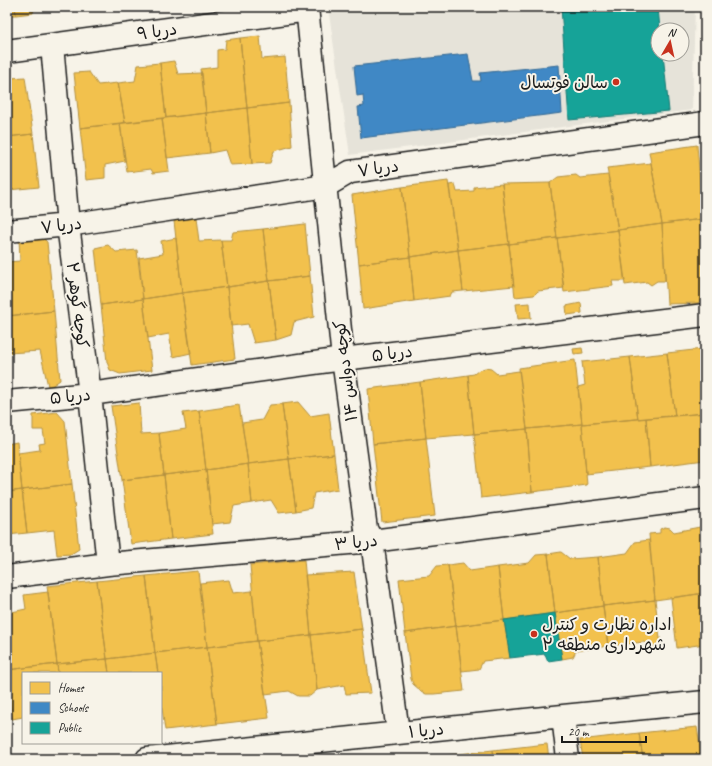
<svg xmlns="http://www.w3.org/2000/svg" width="712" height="766" viewBox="0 0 712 766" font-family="Caveat,'Playpen Sans Arabic',sans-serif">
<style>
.built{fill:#e6e3d9;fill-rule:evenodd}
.homes{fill:#f2c14e;stroke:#b2903f}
.schools{fill:#3f88c5;stroke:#346892}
.public{fill:#17a398;stroke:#187a73}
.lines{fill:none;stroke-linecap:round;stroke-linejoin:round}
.minor-casing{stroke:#1c1c1c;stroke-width:25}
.minor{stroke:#f7f3e8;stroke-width:22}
.poi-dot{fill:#c8321e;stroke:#f7f3e8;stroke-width:1.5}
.labels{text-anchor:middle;stroke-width:4;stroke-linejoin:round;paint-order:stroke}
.street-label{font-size:17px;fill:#1c1c1c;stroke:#f7f3e8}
.poi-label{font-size:17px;fill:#1c1c1c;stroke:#f7f3e8;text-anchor:end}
</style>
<rect width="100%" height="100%" fill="#f7f3e8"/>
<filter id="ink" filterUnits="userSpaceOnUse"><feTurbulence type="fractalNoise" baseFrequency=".025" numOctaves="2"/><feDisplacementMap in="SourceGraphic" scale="8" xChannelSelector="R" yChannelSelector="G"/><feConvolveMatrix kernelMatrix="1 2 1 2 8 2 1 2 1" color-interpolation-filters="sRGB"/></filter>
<g filter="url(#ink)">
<path class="built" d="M 328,7 L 695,7 L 692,110 L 350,155 ZM 658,30 L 682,30 L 682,54 L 658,54 Z"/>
<path class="homes" d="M 7,7 L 15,7 L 16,15 L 7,15 Z
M 15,7 L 34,7 L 33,13 L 16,15 Z
M 260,36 L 262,59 L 285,57 L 289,103 L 247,108 L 240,38 Z
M 240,38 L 247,108 L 206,113 L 201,69 L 217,67 L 217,50 L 225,49 L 226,40 Z
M 174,61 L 178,74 L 202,73 L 206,113 L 166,118 L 160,63 Z
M 160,63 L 166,118 L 125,123 L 118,83 L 135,81 L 138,65 Z
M 89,72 L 98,85 L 118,83 L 125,123 L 80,128 L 74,73 Z
M 25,77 L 33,134 L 7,137 L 7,93 L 11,78 Z
M 289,103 L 292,146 L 274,151 L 270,163 L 252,164 L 247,108 Z
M 247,108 L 252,164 L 230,165 L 225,150 L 210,153 L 206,113 Z
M 206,113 L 210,153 L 167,158 L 162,118 Z
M 162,118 L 169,171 L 153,173 L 151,169 L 127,172 L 120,123 Z
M 120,123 L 125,161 L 105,165 L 105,178 L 86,180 L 80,128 Z
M 33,134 L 39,187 L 8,190 L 7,137 Z
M 697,145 L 703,219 L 662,224 L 649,152 Z
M 651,163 L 662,224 L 618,230 L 607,168 Z
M 576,175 L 580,178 L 608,175 L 618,230 L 557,238 L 550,183 L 558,177 Z
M 448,181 L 458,250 L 410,257 L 402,187 Z
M 550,183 L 557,238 L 509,244 L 502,184 Z
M 455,184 L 457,192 L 474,191 L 474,187 L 502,184 L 509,244 L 458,250 L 449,185 Z
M 402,187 L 410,257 L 359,264 L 352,195 Z
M 196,218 L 199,241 L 221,240 L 227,287 L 182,293 L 174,221 Z
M 703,219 L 705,247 L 705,295 L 698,303 L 667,304 L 662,224 Z
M 305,224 L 310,276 L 269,281 L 263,229 Z
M 662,224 L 665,281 L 657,281 L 651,285 L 647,282 L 625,285 L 618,230 Z
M 263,229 L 269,281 L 227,287 L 221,240 L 231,240 L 233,232 Z
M 618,230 L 625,281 L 612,281 L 613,286 L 564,292 L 557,238 Z
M 39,235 L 47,242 L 54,311 L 7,316 L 7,262 L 20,261 L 19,238 Z
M 176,238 L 182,293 L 143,299 L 139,258 L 163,254 L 161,241 Z
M 557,238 L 564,288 L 538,291 L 534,295 L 515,297 L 509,244 Z
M 509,244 L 514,286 L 463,291 L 458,250 Z
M 108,245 L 116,252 L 137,250 L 143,299 L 101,305 L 95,248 Z
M 458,250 L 463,291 L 452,292 L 450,296 L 414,301 L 410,257 Z
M 410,257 L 414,301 L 363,309 L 359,264 Z
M 310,276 L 314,317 L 294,322 L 291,335 L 276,340 L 269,281 Z
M 269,281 L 276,340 L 254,343 L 248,324 L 231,326 L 227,287 Z
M 227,287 L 235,359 L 192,365 L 182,293 Z
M 182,293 L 191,353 L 173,357 L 169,334 L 148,338 L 143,299 Z
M 143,299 L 152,370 L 120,374 L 110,370 L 107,362 L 101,305 Z
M 530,303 L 531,318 L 518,319 L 516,304 Z
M 581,303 L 582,313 L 567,315 L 566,306 Z
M 54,311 L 60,380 L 53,385 L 48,386 L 40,351 L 8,353 L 7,316 Z
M 582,348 L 583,353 L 574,354 L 573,349 Z
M 703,349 L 705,413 L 675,416 L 667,353 Z
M 667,353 L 675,416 L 638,419 L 630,357 Z
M 630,357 L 638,419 L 582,424 L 578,387 L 585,385 L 582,362 Z
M 575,360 L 582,424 L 527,429 L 519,368 Z
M 485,368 L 491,369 L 497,374 L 519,371 L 527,429 L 474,434 L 468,375 L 474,374 L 479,370 Z
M 468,375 L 474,434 L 426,438 L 420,382 Z
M 420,382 L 426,438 L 373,444 L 368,389 Z
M 298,402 L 310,416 L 329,413 L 334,454 L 289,459 L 282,404 Z
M 139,403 L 141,434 L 159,433 L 164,475 L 122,480 L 111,406 Z
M 282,404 L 289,459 L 248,464 L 242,423 L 262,420 L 270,405 Z
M 239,405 L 248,464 L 206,470 L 199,411 Z
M 199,411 L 206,470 L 164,475 L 159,433 L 186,429 L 183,413 Z
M 57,412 L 65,421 L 72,484 L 22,490 L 18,453 L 40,450 L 39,444 L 45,443 L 43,430 L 33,430 L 33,415 Z
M 705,413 L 705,460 L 650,467 L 646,418 Z
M 646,418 L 650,467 L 586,474 L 582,424 Z
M 582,424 L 587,485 L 532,492 L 527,429 Z
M 527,429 L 532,492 L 481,498 L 474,434 Z
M 426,438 L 435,516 L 382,522 L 373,444 Z
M 17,442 L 22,490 L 7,492 L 7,444 Z
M 334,454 L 338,489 L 314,493 L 311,508 L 296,511 L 289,459 Z
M 289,459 L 296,511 L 279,513 L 271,500 L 252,503 L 248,464 Z
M 248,464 L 252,503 L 234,506 L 230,522 L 212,524 L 206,470 Z
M 206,470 L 213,534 L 171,539 L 164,475 Z
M 164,475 L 171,539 L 131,544 L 122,480 Z
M 72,484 L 79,549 L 71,554 L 57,555 L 54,530 L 27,533 L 22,490 Z
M 22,490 L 27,533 L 7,535 L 7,492 Z
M 705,526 L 705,593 L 655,600 L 649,534 L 660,533 L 660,529 L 665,527 L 670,528 L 674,532 Z
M 649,540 L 655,600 L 603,606 L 598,557 L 627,553 L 635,542 Z
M 561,552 L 570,559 L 598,557 L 603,606 L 555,613 L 548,554 Z
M 548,554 L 555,613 L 504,620 L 498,567 L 529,563 L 536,555 Z
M 304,560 L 311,635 L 257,641 L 250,565 Z
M 463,563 L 470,571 L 498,567 L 504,620 L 456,626 L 448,565 Z
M 448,565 L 456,626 L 405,633 L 399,579 L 429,576 L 437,566 Z
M 198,571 L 207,647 L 155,653 L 146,576 Z
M 354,572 L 362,629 L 311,635 L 305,575 Z
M 146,576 L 155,653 L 107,659 L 97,581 Z
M 229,580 L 233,593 L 252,591 L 257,641 L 207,647 L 200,583 Z
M 97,581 L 107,659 L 57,664 L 47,586 Z
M 48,592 L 57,664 L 7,670 L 7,613 L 26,609 L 24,595 Z
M 705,593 L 705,644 L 677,648 L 671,598 Z
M 655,600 L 661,646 L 649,647 L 644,642 L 608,646 L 603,606 Z
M 603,606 L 608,646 L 576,651 L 573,657 L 562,659 L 555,613 Z
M 504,620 L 510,658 L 483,661 L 479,669 L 462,671 L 456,626 Z
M 456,626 L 464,691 L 434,694 L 426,694 L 421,691 L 413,684 L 411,679 L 405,633 Z
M 362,629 L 371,693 L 346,694 L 344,685 L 317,690 L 311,635 Z
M 311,635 L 317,690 L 310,696 L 298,696 L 289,691 L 265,694 L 257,641 Z
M 257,641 L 269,718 L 217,724 L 207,647 Z
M 207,647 L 217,724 L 165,730 L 161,701 L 161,673 L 158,673 L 155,653 Z
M 155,653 L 158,673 L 109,673 L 107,659 Z
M 107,659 L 109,673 L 58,673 L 57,664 Z
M 57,664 L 58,673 L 23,673 L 23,717 L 12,719 L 7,670 Z
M 7,677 L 12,719 L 7,719 Z
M 697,727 L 702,759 L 643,759 L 639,733 Z
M 639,733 L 643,759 L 583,759 L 580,740 Z
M 547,744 L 549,759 L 494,759 L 493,750 Z
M 493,750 L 494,759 L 444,759 L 443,756 Z
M 443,756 L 444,759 L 415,759 Z"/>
<path class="schools" d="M 468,54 L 473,81 L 481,81 L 480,73 L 559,65 L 562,113 L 361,138 L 358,107 L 364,106 L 363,95 L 357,96 L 354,66 Z"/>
<path class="public" d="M 561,7 L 658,7 L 660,30 L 658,30 L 658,54 L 663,54 L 669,111 L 569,120 Z
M 555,613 L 562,659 L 548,661 L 545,654 L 510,658 L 504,620 Z"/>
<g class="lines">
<defs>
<path id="minor" d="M 307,7 L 343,359 L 366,529 L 372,541 L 398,732
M 52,45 L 68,225 L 90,394 L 108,564
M 7,51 L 308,10
M 7,231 L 68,225 L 326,186 L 350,172 L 705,123
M 7,402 L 90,394 L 343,359 L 705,315
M 7,577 L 108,564 L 372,541 L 705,498
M 563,716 L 568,759
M 147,759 L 563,716 L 705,702"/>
</defs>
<use href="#minor" class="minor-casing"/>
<use href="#minor" class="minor"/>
</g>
</g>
<g class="poi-dot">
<circle cx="616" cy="82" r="4"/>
<circle cx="534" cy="634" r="4"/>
</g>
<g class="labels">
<g class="street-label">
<text transform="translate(157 31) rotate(-8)" y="6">دریا ۹</text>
<text transform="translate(378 168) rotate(-8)" y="6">دریا ۷</text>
<text transform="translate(61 225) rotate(-7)" y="6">دریا ۷</text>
<text transform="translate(78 305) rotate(83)" y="6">کوچه گوهر ۲</text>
<text transform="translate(392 353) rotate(-7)" y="6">دریا ۵</text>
<text transform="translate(345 371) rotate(-97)" y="6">کوچه دواس ۱۴</text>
<text transform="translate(70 396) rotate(-6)" y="6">دریا ۵</text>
<text transform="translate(356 542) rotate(-6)" y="6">دریا ۳</text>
<text transform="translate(426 730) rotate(-6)" y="6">دریا ۱</text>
</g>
<g class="poi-label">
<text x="608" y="88">سالن فوتسال</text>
<text x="542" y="630" text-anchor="start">اداره‌ نظارت و کنترل<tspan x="542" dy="20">شهرداری منطقه ۲</tspan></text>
</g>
</g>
<rect width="712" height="766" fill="none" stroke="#f7f3e8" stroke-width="24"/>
<rect x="12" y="12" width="688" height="742" fill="none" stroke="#1c1c1c" stroke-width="1.5" filter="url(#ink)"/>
<rect x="22" y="672" width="140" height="72" fill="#f7f3e8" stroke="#9f9d96"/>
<rect x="30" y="682" width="20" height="12" fill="#f2c14e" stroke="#9f9d96"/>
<text x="58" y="692" font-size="12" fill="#1c1c1c">Homes</text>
<rect x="30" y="702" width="20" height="12" fill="#3f88c5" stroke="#9f9d96"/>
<text x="58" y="712" font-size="12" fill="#1c1c1c">Schools</text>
<rect x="30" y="722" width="20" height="12" fill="#17a398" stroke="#9f9d96"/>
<text x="58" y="732" font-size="12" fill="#1c1c1c">Public</text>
<g transform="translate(670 42) rotate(9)"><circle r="19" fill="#f7f3e8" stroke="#9f9d96"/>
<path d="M0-3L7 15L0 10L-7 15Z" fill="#c8321e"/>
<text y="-6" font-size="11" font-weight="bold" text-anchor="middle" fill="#1c1c1c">N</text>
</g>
<path d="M562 736v6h84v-6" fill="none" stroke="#1c1c1c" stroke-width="2"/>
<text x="568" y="736" font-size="12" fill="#1c1c1c" stroke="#f7f3e8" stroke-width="3" paint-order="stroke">20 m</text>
</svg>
